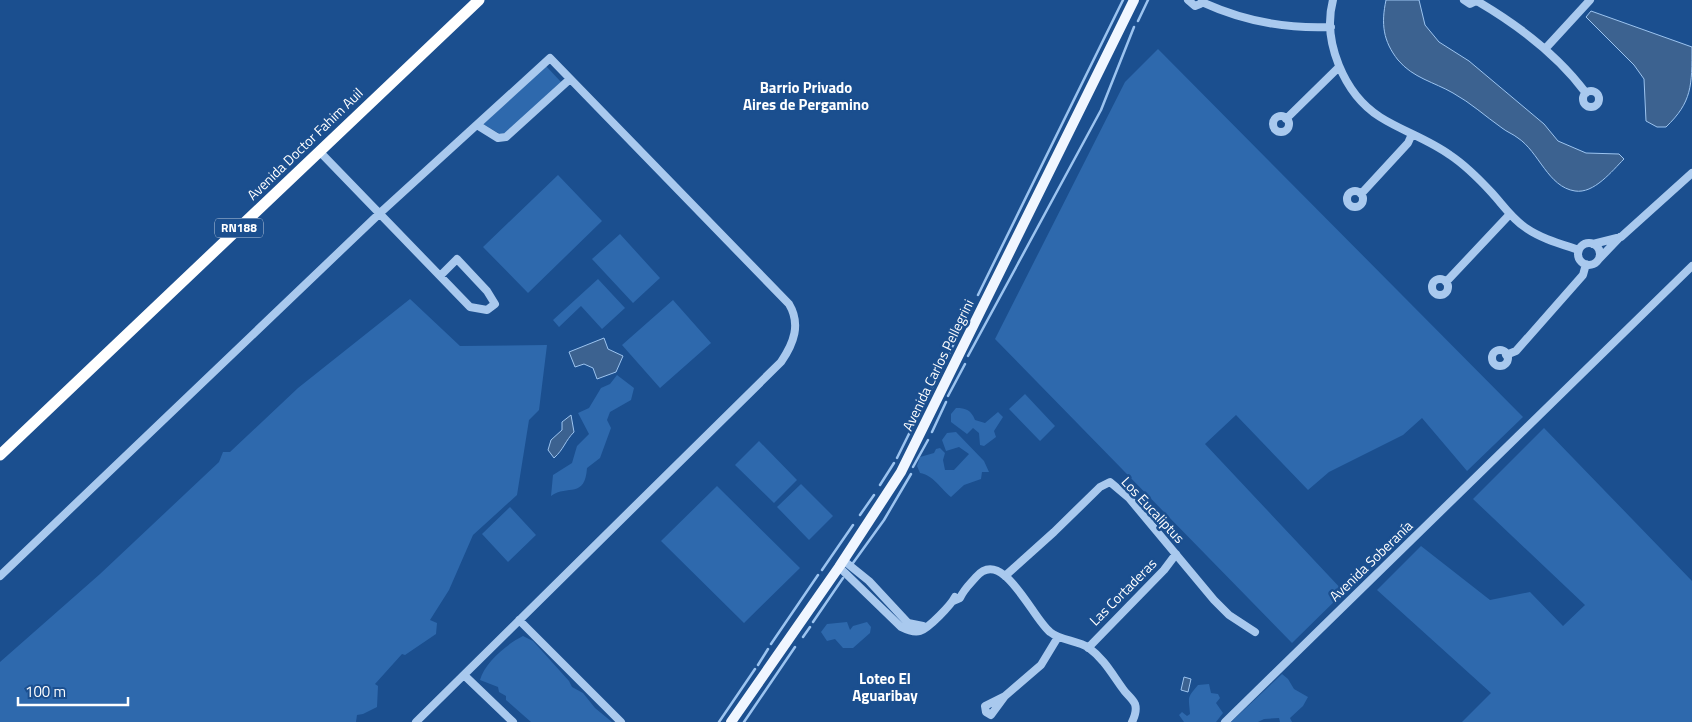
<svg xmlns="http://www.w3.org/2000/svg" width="1692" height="722" viewBox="0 0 1692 722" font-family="'Titillium Web',sans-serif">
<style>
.green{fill:#2e69ad}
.water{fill:#3c6290;stroke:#9cc4f0}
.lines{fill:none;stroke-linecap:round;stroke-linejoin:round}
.stream{stroke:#9cc4f0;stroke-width:2.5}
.minor{stroke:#a9c9ee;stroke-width:8}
.major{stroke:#f0f6ff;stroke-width:10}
.highway{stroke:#fff;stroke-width:11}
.labels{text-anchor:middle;stroke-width:5;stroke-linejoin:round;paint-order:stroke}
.shield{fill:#1b4f8f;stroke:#bbcadd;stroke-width:1}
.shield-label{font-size:12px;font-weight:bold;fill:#fff}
.street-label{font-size:14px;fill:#fff;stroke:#1b4f8f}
.neighbourhood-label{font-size:15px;font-weight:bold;fill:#fff;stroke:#1b4f8f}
</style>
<rect width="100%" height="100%" fill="#1b4f8f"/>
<path class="green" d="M 1158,49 L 1523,417 L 1467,471 L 1422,418 L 1403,435 L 1329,472 L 1308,490 L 1236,415 L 1205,444 L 1344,592 L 1292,643 L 995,339 L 1125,82 Z
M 546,66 L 561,82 L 506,133 L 500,134 L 483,124 Z
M 558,175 L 602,221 L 528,293 L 483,247 Z
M 620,234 L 660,278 L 633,303 L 592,259 Z
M 598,279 L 625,308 L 602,329 L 581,306 L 559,327 L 553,320 Z
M 410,299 L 460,346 L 547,345 L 539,410 L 529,420 L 517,495 L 473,535 L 449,590 L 430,620 L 437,623 L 436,634 L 405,655 L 402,654 L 375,684 L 378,686 L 377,707 L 363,714 L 357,715 L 356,722 L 0,722 L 0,662 L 100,574 L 219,462 L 223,452 L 230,452 L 298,388 Z
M 673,300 L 711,343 L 660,388 L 622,345 Z
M 617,375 L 634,388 L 631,400 L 610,412 L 607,420 L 611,428 L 600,458 L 587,468 C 585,499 568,484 551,496 L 553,475 L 572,463 L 577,446 L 589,434 L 578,413 L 589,408 L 601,388 L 610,384 Z
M 1025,394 L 1055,426 L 1040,441 L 1009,409 Z
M 956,408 C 966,408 971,410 975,420 L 985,423 L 998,412 L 1003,417 L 994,431 L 996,437 L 984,446 L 980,445 L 979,433 L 973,428 L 967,434 L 951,422 L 951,414 Z
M 1544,428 L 1692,581 L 1692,722 L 1462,722 L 1491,693 L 1377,590 L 1421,546 L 1490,600 L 1530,592 L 1563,626 L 1585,605 L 1473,499 Z
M 956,432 L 984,461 L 989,472 L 982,472 L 981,479 L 964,485 L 951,497 C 941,489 933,475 920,473 L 917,466 L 920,457 L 934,453 L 936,449 L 940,448 L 945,453 L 943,460 L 945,470 L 954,470 L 969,454 L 959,447 L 946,451 L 942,440 L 947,433 Z
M 759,441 L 797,480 L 774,503 L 735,465 Z
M 801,484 L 833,516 L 809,540 L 777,507 Z
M 717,486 L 800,568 L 744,623 L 661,541 Z
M 510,507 L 536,535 L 508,562 L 482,534 Z
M 847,622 L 850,630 L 853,626 L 867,622 L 871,627 L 870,633 L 853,648 L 843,648 L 835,639 L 827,641 L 821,632 L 827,624 Z
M 523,636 L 533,641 L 569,681 L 572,687 L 583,693 L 595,708 L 612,722 L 531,722 L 506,700 L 506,696 L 499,692 L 498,687 L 480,680 C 485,662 507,644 523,636 Z
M 1282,674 L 1288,679 L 1294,689 L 1308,697 L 1303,706 L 1290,718 L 1292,722 L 1280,722 L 1279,718 L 1264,719 L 1258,722 L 1231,722 Z
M 1209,684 L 1211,693 L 1218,694 L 1220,698 L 1216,703 L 1223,713 L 1216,722 L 1184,722 L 1179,715 L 1182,712 L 1187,716 L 1190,714 C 1189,697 1186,699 1198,685 Z"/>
<path class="water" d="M 1386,0 L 1419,0 L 1425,25 L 1439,42 L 1469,61 L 1544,124 L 1558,141 L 1586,153 L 1619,154 L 1624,159 C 1612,171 1594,194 1575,191 C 1548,187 1539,152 1518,138 C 1513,134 1507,132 1502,128 C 1485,116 1471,103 1453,93 C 1434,82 1413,78 1398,60 C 1383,41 1381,24 1386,0 Z
M 1591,11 L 1692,47 C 1692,86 1692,102 1666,127 L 1657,127 L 1646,121 L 1644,79 L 1634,65 L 1586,17 Z
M 604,338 L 608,349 L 623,356 L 616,372 L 597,379 L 593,368 L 584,364 L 575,367 L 569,352 Z
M 571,415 L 574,432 C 565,441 564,449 554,458 L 548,450 L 551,440 L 562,430 L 562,422 Z
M 1184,677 L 1191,679 L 1188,692 L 1181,690 Z"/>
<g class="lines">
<path class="stream" d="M 1138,21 L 1148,0
M 978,295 L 1123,0
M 968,356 L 1101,110 L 1134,27
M 948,396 L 965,364
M 932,432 L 946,402
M 897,458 L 974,303
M 913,467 L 928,440
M 880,485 L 894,463
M 860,515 L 874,495
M 853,563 L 884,520 L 911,474
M 822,570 L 853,525
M 813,622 L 843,578
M 803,637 L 810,627
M 771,644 L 818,575
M 758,665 L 768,649
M 719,722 L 755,669
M 744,722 L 795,647"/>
<path class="minor" d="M 1188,0 L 1195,6 L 1200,4 L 1203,0
M 1333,0 C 1322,41 1344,94 1380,117 C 1402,131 1428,139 1450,155 C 1465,165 1480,180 1492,193 C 1503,205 1512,219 1526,228 C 1542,239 1561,244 1579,250
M 1464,0 L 1470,4 L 1478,0
M 1477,1 C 1518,25 1557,54 1586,93
M 1202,2 C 1243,21 1285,29 1331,27
M 1545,49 L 1590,0
M1583 99a8 8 0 1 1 16 0a8 8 0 1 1-16 0Z
M1273 124a8 8 0 1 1 16 0a8 8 0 1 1-16 0Z
M 1286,119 L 1339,67
M 477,125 L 498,138 L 506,137 L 570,79
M 320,152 L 470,307 L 487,310 L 495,304 L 487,291 L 457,259 L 440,276
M1347 199a8 8 0 1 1 16 0a8 8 0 1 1-16 0Z
M 1361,194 L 1408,143 L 1412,134
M1578 254a11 11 0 1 1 22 0a11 11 0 1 1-22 0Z
M 1593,244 L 1621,237 L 1692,173
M 1599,259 L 1620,237
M1432 287a8 8 0 1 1 16 0a8 8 0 1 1-16 0Z
M 1446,282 L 1510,214
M1492 358a8 8 0 1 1 16 0a8 8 0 1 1-16 0Z
M 1506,355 L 1516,351 L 1583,275 L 1586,264
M 843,560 L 869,581 L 908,623 L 923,626
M 839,567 L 901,627 C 907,630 914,633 920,631 C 929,628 951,605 955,597
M 0,576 L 380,213 L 550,58 L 789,304 C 801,324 794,343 781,362 L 416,722
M 1005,576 L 1054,532 L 1100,487 L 1110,482 L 1129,498 L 1214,600 L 1229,615 L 1255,632
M 953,601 L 960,598 C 964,589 970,584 976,577 C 1003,546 1032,618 1050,632 C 1061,641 1077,640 1089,648 C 1104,659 1112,674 1123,689 C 1126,694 1132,698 1135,704 C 1137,710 1135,716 1132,722
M 519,620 L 621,722
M 1088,648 L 1164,570 L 1176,554
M 464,675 L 513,722
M 1005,696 L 991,715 L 986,712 L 985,706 L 1005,696 L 1041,665 L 1058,637
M 1225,722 L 1692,266"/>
<path class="major" d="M 731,722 L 839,567 L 901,472 L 1134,0"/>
<path class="highway" d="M 0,455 L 479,0"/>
</g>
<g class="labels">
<rect class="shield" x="215" y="218.5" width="48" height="19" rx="4"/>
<g class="shield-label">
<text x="239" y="232">RN188</text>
</g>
<g class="street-label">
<text transform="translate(305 144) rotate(-44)" y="5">Avenida Doctor Fahim Auil</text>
<text transform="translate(938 365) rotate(-64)" y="5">Avenida Carlos Pellegrini</text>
<text transform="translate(1153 510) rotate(47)" y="5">Los Eucaliptus</text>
<text transform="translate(1371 561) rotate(-44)" y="5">Avenida Soberanía</text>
<text transform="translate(1123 592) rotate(-45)" y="5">Las Cortaderas</text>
</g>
<g class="neighbourhood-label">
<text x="806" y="93">Barrio Privado<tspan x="806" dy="17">Aires de Pergamino</tspan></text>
<text x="885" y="684">Loteo El<tspan x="885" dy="17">Aguaribay</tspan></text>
</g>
</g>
<path d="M18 697v8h110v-8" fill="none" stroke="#ffffff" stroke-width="2.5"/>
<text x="25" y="697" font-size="15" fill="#ffffff" stroke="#1b4f8f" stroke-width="4" paint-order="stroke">100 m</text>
</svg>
